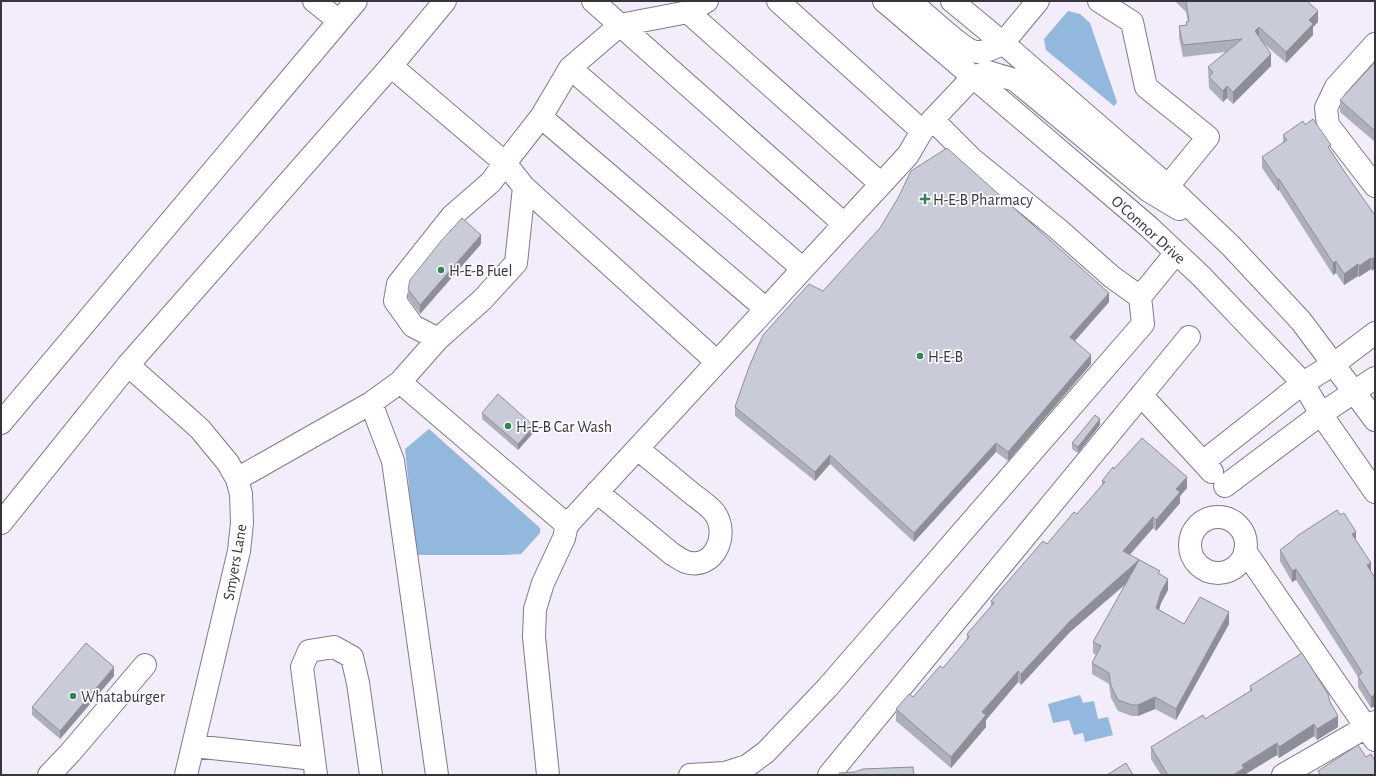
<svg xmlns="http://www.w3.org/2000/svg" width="1376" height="776" viewBox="0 0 1376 776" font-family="'Alegreya Sans',sans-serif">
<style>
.water{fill:#92b8dd}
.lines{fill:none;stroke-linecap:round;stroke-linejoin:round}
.minor-casing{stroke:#807a86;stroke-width:24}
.major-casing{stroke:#807a86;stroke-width:24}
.minor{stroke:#fff;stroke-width:22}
.major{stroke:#fff;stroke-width:22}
.wall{fill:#adafbb}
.shaded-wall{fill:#8d8e98}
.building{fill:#c9cbd9;stroke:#8d8e98}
.poi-dot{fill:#338556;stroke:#fdfcff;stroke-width:1.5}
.labels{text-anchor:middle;stroke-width:3.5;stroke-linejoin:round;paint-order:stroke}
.poi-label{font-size:16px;fill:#38353a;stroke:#fdfcff;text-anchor:start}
.street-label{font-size:16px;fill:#38353a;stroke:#fdfcff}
</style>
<rect width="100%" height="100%" fill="#f3ecfa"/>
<path class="water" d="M 1068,11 L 1080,14 L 1090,23 L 1117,102 L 1114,106 L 1046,50 L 1044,39 Z
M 429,429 L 540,528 L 540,533 L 521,554 L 506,555 L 416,555 L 405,449 Z
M 1080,695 L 1083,703 L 1094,701 L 1098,719 L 1108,717 L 1113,735 L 1085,742 L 1083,733 L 1074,735 L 1069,720 L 1053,723 L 1048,704 Z"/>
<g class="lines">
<defs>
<path id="minor" d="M 314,1 L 339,21
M 593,1 L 844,224
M 778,1 L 922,131
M 1099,1 L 1132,22 L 1146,87 L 1208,137 L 1168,186
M 688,12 L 881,184
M 1003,43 L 1038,1
M 1375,44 L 1336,87 L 1326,108 L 1328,125 L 1375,186
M 391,66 L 505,163 L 491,182 L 452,216 L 398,284 L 395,301 L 413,326 L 438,339
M 570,68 L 803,269
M 541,117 L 766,309
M 933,120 L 972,159 L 1059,230 L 1112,277 L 1140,297
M 524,187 L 717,362
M 128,365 L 200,429 L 228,463 L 237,479 L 241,494 L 242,523 L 239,551 L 186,775
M 400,382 L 567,525 L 908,155 L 922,131 L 973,77
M 1141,395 L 1212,472
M 371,403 L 393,461 L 437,775
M 1203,462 L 1303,383 L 1334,364 L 1375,333
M 237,479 L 371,403 L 400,382 L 438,339 L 482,300 L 516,263 L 524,187 L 505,163 L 541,117 L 570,68 L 620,25 L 688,12 L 707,1
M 1225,486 L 1321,414 L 1375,378
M 597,492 L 672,554 C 676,556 681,560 686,562 C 715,571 731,532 713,511 C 707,504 697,498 690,492 C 672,477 655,463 638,449
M1190 545a28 28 0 1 1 56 0a28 28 0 1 1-56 0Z
M 1245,551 L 1375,740
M 193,746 L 314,759
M 49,775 L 70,753 L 145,665
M 316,775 L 302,667 L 309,651 L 334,647 L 352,657 L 358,683 L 371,775
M 548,775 L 534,637 L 535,609 L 543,583 L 564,538 L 567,525
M 690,775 L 725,773 L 747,766 L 766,752 L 827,688 L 1143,324 L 1140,297 L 1176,253
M 829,775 L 1189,337
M 1283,775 L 1375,722"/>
<path id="major" d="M 884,1 L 1149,227 L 1201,276 L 1303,383 L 1321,414 L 1375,492
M 910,1 C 922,11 965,52 977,52 C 986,53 995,47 1003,43
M 952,1 L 1003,43 L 1168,186 L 1231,246 L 1301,321 L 1375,420
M 973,77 L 988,72 L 1015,80 L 1149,191 L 1179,209
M 1,423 L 356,1
M 1,523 L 128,365 L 391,66 L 445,1"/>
</defs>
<use href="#minor" class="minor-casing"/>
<use href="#major" class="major-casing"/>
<use href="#minor" class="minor"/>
<use href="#major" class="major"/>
</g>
<path class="wall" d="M 1175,1 L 1307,1 L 1318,22 L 1313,27 L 1313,35 L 1286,63 L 1262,42 L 1271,66 L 1233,104 L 1227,98 L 1223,102 L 1209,88 L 1208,67 L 1226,52 L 1183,57 L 1179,37 L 1179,26 L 1186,25 L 1186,22 L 1188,22 L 1186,12 Z
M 1375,62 L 1375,142 L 1340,112 L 1340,100 Z
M 1305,125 L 1331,151 L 1346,174 L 1374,214 L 1372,271 L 1371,269 L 1359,277 L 1358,276 L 1344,285 L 1336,273 L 1333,275 L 1279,190 L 1278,191 L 1262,168 L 1262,157 L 1283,143 L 1283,135 Z
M 481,244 L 420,314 L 408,298 L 408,289 Z
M 823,291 L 1109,302 L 1075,341 L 1091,364 L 1008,461 L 996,452 L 914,542 L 830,464 L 815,481 L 735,416 L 735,407 Z
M 482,413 L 534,432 L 518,450 L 482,419 Z
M 1100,425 L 1078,453 L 1072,449 L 1072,443 Z
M 1114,469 L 1187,488 L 1180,496 L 1180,503 L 1156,531 L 1153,528 L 1130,555 L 1160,574 L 1168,590 L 1161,603 L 1159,610 L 1184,624 L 1229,624 L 1176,720 L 1155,709 L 1138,716 L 1132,716 L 1118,711 L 1111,698 L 1109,684 L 1092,674 L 1092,663 L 1096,655 L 1093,653 L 1093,642 L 1127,583 L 1070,632 L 1021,685 L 1018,682 L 986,720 L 986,727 L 951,768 L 896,721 L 896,709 L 913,697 L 943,668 L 967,639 L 967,634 L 991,606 L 991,601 L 1047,544 L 1077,514 L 1102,485 L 1102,481 Z
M 1340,515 L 1356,540 L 1371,571 L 1375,578 L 1371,708 L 1358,687 L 1358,677 L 1296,580 L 1292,582 L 1280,561 L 1280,550 Z
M 114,676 L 60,739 L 32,715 L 32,707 Z
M 1250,686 L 1330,702 L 1338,727 L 1317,740 L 1314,736 L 1279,758 L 1277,755 L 1244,775 L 1161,775 L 1151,759 L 1151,747 L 1205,719 L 1250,691 Z"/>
<path class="shaded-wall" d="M 1318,11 L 1318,22 L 1313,27 L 1313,35 L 1286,63 L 1286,52 L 1309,20 Z
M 1259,27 L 1259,39 L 1255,31 Z
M 1271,54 L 1271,66 L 1233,104 L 1233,92 Z
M 1227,86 L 1227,98 L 1223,102 L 1223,91 Z
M 1279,179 L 1279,190 L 1278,191 L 1278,180 Z
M 481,235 L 481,244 L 420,314 L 420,305 Z
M 1375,257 L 1375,268 L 1372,271 L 1372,259 Z
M 1371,258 L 1371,269 L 1359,277 L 1359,266 Z
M 1336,261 L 1336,273 L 1333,275 L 1333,263 Z
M 1358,264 L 1358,276 L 1344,285 L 1344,274 Z
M 1109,293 L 1109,302 L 1070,346 L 1070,337 Z
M 1091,355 L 1091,364 L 1008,461 L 1008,452 Z
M 1100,419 L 1100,425 L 1078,453 L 1078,447 Z
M 534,426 L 534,432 L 518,450 L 518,444 Z
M 996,443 L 996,452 L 914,542 L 914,533 Z
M 830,455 L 830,464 L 815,481 L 815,472 Z
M 1187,477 L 1187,488 L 1180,496 L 1180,503 L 1156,531 L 1156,520 L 1176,489 Z
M 1153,517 L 1153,528 L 1123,562 L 1123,551 Z
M 1356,532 L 1356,543 L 1352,534 Z
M 1139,560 L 1139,572 L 1070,632 L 1021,685 L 1021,674 L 1070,621 Z
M 1371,563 L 1371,574 L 1367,565 Z
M 1296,569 L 1296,580 L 1292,582 L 1292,571 Z
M 1168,579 L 1168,590 L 1161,603 L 1156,619 L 1156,608 L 1161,592 Z
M 1229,612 L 1229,624 L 1176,720 L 1176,709 Z
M 114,667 L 114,676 L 60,739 L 60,731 Z
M 1018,671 L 1018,682 L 986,720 L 986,727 L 951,768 L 951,757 L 982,712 Z
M 1375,694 L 1375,706 L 1371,708 L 1371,697 Z
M 1155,697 L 1155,709 L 1138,716 L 1138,705 Z
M 1338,716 L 1338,727 L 1317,740 L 1317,729 Z
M 1314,724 L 1314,736 L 1279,758 L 1279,747 Z
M 1277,743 L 1277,755 L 1244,775 L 1233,775 L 1242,765 Z"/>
<path class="building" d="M 1186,1 L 1307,1 L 1318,11 L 1309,20 L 1313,24 L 1286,52 L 1259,27 L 1255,31 L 1271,54 L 1233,92 L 1227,86 L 1223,91 L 1209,77 L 1213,72 L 1208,67 L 1242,39 L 1183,45 L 1179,26 L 1187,25 L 1186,22 L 1189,21 Z
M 1375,62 L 1375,131 L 1340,100 Z
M 1313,119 L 1331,145 L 1328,147 L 1346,174 L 1374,214 L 1375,213 L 1375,257 L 1372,259 L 1371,258 L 1359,266 L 1358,264 L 1344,274 L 1336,261 L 1333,263 L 1279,179 L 1278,180 L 1262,157 L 1287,140 L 1283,135 L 1303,121 L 1305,125 Z
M 947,148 L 1109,293 L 1070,337 L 1091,355 L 1008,452 L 996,443 L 914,533 L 830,455 L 815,472 L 735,407 L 749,367 L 763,335 L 809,284 L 823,291 L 880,228 L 898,198 L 911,171 Z
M 462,218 L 481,235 L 420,305 L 408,289 L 410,280 L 441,241 Z
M 498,394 L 534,426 L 518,444 L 482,413 Z
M 1095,415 L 1100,419 L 1078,447 L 1072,443 Z
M 1142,438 L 1187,477 L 1176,489 L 1180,492 L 1156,520 L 1153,517 L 1123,551 L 1160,571 L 1158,573 L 1168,579 L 1161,592 L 1156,608 L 1184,624 L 1200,597 L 1229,612 L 1176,709 L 1155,697 L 1138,705 L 1132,705 L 1118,700 L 1111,686 L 1109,673 L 1092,663 L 1101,646 L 1093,642 L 1139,560 L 1070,621 L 1021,674 L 1018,671 L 982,712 L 986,715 L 951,757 L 896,709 L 909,694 L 913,697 L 940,666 L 943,668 L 969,637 L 967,634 L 994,603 L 991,601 L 1043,541 L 1047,544 L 1074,512 L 1077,514 L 1105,482 L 1102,481 L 1113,467 L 1114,469 Z
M 1337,510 L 1340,515 L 1344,513 L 1356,532 L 1352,534 L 1371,563 L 1367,565 L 1375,578 L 1375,694 L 1371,697 L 1358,676 L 1362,673 L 1360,669 L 1296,569 L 1292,571 L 1280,550 L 1292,541 L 1297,536 Z
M 86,643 L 114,667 L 60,731 L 32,707 Z
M 1302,653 L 1328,694 L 1330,702 L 1338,716 L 1317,729 L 1314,724 L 1279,747 L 1277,743 L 1242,765 L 1244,768 L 1233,775 L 1168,775 L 1151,747 L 1203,715 L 1205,719 L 1252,690 L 1250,686 Z
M 1358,745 L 1366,757 L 1371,754 L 1375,761 L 1375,775 L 1320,775 L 1318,771 Z
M 1126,763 L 1133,775 L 1107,775 Z
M 913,767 L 914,775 L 840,775 L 839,773 L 855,772 L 863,769 Z"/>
<g class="poi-dot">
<path d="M923 193h4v4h4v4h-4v4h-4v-4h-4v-4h4z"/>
<circle cx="441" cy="270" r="4"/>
<circle cx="920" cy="356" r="4"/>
<circle cx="508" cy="426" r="4"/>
<circle cx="73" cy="696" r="4"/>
</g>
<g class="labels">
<g class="poi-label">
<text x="933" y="205">H-E-B Pharmacy</text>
<text x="449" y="276">H-E-B Fuel</text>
<text x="928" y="362">H-E-B</text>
<text x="516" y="432">H-E-B Car Wash</text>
<text x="81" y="702">Whataburger</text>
</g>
<g class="street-label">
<text transform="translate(1149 229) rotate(42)" y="6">O'Connor Drive</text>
<text transform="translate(234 562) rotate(-80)" y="6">Smyers Lane</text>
</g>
</g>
<rect width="1376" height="776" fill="none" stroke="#38353a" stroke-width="4"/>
</svg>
